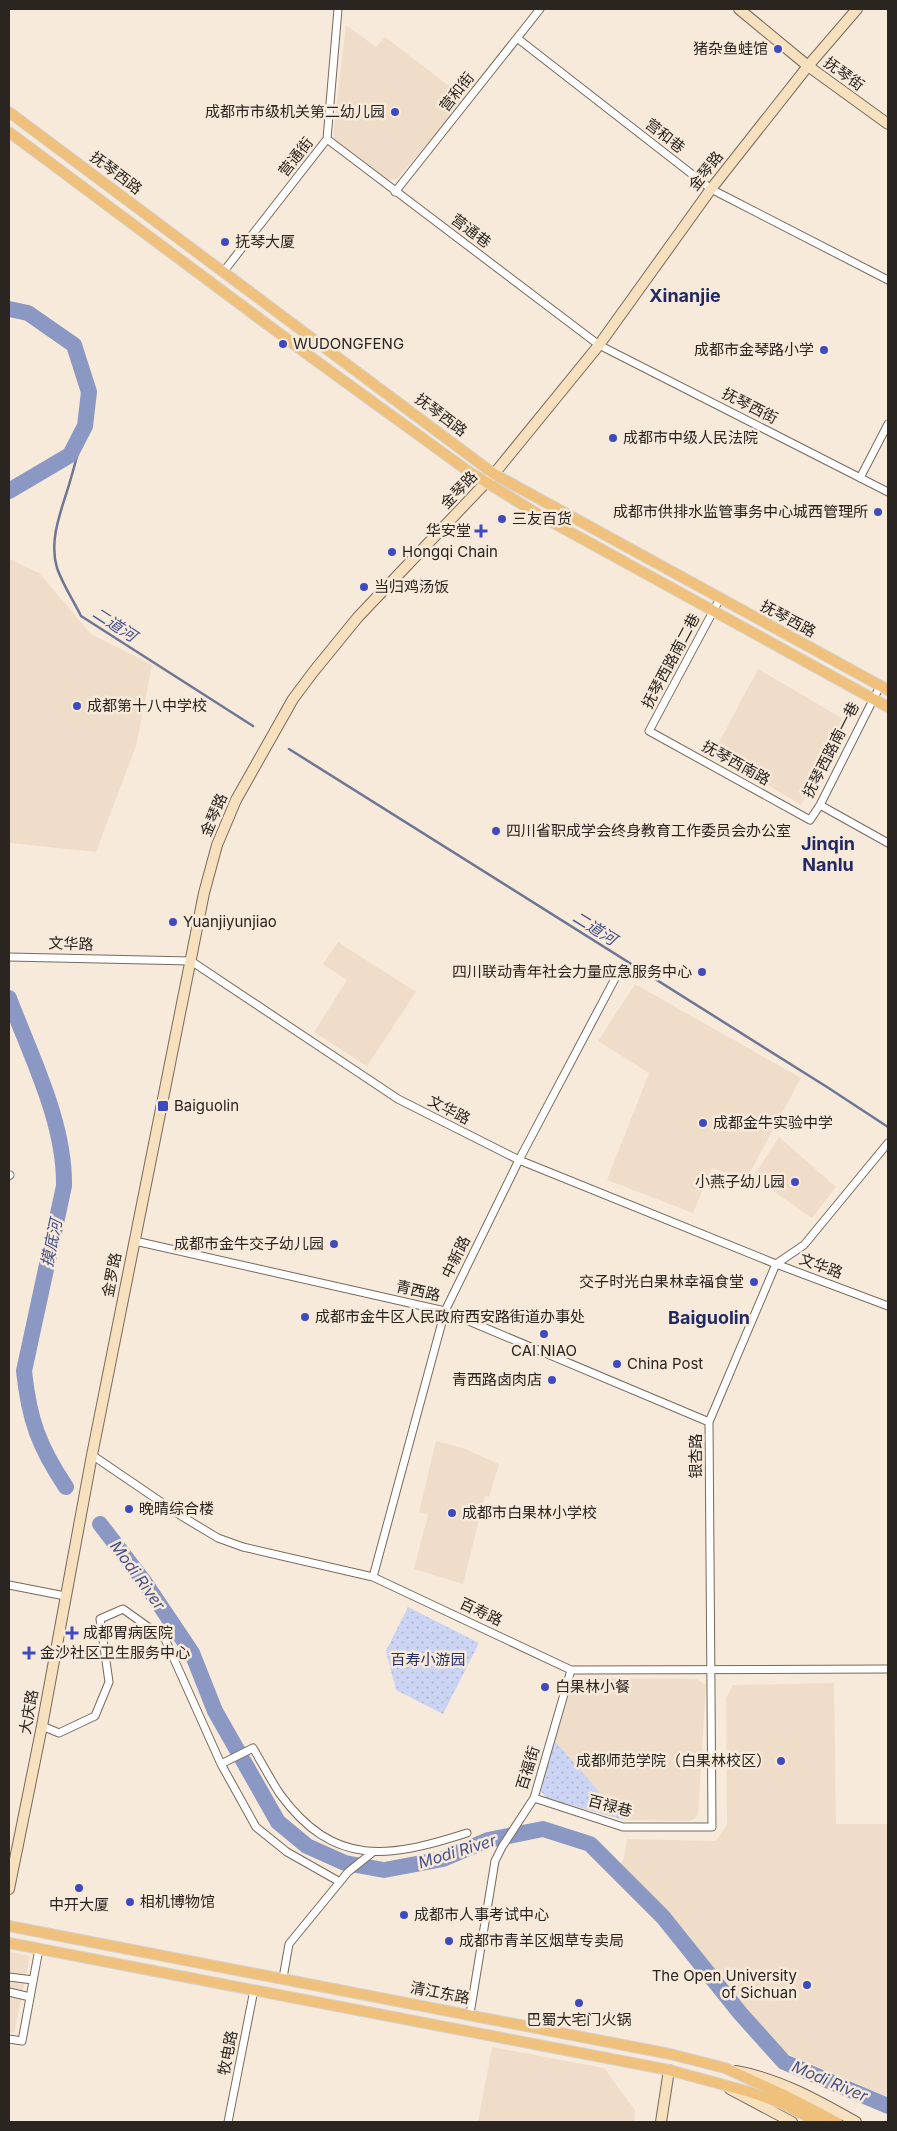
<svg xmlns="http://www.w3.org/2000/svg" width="897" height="2131" viewBox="0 0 897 2131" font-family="Inter,'Noto Sans SC',sans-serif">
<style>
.built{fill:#f0ddc9}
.park{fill:url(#park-dots)}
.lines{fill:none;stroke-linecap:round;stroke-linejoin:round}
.stream{stroke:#6f7693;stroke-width:2.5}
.river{stroke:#8c98c4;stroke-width:16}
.street-casing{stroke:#766a5d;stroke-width:9}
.secondary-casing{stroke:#766a5d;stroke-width:12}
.primary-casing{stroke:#d4d3d2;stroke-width:12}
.street{stroke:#fff;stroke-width:7}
.secondary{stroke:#f7e0be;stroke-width:10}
.primary{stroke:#efc17d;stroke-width:10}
.poi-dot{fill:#3f4abe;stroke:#f7eada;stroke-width:2}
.labels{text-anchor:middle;stroke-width:5;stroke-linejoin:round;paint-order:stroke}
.poi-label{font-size:15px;fill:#2a2520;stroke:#f7eada;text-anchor:start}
.street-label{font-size:15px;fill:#2a2520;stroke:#f7eada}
.park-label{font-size:15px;fill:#283068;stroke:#f7eada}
.water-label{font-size:16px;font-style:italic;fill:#45508b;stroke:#f7eada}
.quarter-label{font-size:18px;font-weight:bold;fill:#212962;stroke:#f7eada}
</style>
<defs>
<pattern id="park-dots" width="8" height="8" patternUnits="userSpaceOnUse" patternTransform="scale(1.25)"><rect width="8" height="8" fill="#cbd4f3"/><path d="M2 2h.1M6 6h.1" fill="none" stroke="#aeb6d0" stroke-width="1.8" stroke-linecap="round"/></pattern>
</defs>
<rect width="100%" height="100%" fill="#f7eada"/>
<path class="built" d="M 346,25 L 376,47 L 385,37 L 466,99 L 396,180 L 386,179 L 334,138 L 334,126 Z
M 9,559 L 39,573 L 91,634 L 152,665 L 136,746 L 96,852 L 9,843 Z
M 758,669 L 847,721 L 801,805 L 714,752 Z
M 338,942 L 416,992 L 367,1066 L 314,1032 L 347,980 L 323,964 Z
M 635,984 L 801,1078 L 746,1180 L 712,1168 L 693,1213 L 607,1180 L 649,1073 L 598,1041 Z
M 779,1137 L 836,1187 L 812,1218 L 753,1177 Z
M 436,1441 L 463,1448 L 499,1464 L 489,1497 L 485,1496 L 463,1584 L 414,1569 L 428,1515 L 419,1512 Z
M 583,1678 L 697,1679 L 706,1685 L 698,1815 L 691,1821 L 624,1820 L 554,1740 L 572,1683 Z
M 834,1683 L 836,1824 L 888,1824 L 888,2097 L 783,2052 L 669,1918 L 619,1866 L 624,1858 L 627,1839 L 716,1841 L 727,1824 L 726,1698 L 733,1685 Z
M 9,1952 L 30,1956 L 14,2033 L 9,2032 Z
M 492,2047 L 604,2068 L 635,2110 L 634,2122 L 478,2122 Z"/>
<path class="park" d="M 408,1607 L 479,1643 L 443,1714 L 396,1690 L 386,1651 Z
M 554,1740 L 624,1820 L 546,1798 L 541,1791 Z"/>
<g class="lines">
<path class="stream" d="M 85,426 C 80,444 76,461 71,478 C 63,507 48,538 57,568 C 63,585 73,600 81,616 L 253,726
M 289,749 L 827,1087 L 888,1127"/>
<path class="river" d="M 9,309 L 28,313 L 74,345 L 89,392 L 85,426 L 70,455 L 9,491
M 9,998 C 31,1057 65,1122 64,1186 L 24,1371 C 29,1419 39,1447 66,1487
M 100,1524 L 143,1580 L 192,1653 L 215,1711 L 278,1822 L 307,1846 L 345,1863 L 384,1870 L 443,1859 L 488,1840 L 543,1829 L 590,1844 L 663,1917 L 740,2013 L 784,2062 L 888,2106"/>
<defs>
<path id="street" d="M 517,38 L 711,189 L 888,280
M 327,139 L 599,345 L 888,492
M 395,192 L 540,9
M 224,271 L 327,139 L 338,9
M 860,478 L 888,424
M 717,604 L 649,731 L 810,820 L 820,805 L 877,692
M 820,805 L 888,843
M 9,957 L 191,961 L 398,1099 L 519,1160 L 776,1264 L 888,1306
M 9,1176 L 10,1175
M 135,1241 L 445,1311 L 709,1422
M 92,1455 L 183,1517 L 218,1538 L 243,1547 L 373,1577 L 571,1670 L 888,1669
M 373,1577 L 445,1311 L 519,1160 L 619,971
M 9,1585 L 65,1596
M 42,1726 L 59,1733 L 95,1716 L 109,1682 L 100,1619 L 123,1609 L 165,1639 L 221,1764 L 256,1827 L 287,1852 L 340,1882
M 221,1764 L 253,1748 C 262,1763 270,1779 280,1794 C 334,1868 389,1858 467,1833
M 534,1798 L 623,1827 L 712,1827 L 709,1422 L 776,1264 L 804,1245 L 888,1143
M 9,1977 L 33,1980
M 283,1978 L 289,1944 L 348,1872 L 373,1852
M 9,1992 L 30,1997
M 470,2014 L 495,1861 L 502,1847 L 534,1798 L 571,1670
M 9,2039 L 22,2041 L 39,1949
M 228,2122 L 254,1990"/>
<path id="secondary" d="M 739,9 L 808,66 L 888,124
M 9,1889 L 42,1726 L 92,1455 L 204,893 L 217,845 L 236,800 L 293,699 L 314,671 L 358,617 L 494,474 L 599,345 L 711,189 L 808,66 L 857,9
M 736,2071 C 780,2079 817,2100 856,2122
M 730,2089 L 792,2122
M 661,2122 L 669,2070"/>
<path id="primary" d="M 9,112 L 494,474 L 888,690
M 9,132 L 315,360 L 468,471 L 541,516 L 888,707
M 9,1926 L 670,2054 L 725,2068 L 784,2095 L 836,2122
M 9,1943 L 669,2070 L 750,2092 L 781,2103 L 818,2122"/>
</defs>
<use href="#street" class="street-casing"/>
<use href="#secondary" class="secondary-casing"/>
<use href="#primary" class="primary-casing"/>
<use href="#street" class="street"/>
<use href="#secondary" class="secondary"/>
<use href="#primary" class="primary"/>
</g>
<g class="poi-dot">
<circle cx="778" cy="49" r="5"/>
<circle cx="395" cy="112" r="5"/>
<circle cx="225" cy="242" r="5"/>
<circle cx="283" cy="344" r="5"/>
<circle cx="824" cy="350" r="5"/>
<circle cx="613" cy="438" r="5"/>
<circle cx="878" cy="512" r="5"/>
<circle cx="502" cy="519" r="5"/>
<path d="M478.5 523.5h5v5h5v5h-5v5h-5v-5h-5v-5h5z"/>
<circle cx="392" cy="552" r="5"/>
<circle cx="364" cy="587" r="5"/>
<circle cx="77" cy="706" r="5"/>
<circle cx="496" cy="831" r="5"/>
<circle cx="173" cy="922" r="5"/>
<circle cx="702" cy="972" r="5"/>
<rect x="157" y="1100" width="12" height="12" rx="2.5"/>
<circle cx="703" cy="1123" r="5"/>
<circle cx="795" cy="1182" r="5"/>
<circle cx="334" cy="1244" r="5"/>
<circle cx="754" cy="1282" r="5"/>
<circle cx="305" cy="1317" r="5"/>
<circle cx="544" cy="1334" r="5"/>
<circle cx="617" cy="1364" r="5"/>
<circle cx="552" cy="1380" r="5"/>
<circle cx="129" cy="1509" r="5"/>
<circle cx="452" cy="1513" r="5"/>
<path d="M69.5 1625.5h5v5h5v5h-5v5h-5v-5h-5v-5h5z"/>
<path d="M26.5 1645.5h5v5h5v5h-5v5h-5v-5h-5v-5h5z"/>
<circle cx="545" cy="1687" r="5"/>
<circle cx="781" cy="1761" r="5"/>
<circle cx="79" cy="1888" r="5"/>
<circle cx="130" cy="1902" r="5"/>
<circle cx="404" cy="1915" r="5"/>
<circle cx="449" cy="1941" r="5"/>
<circle cx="807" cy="1985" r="5"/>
<circle cx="579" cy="2003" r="5"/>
</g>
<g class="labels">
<g class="poi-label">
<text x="768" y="54" text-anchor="end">猪杂鱼蛙馆</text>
<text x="385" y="117" text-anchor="end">成都市市级机关第二幼儿园</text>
<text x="235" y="247">抚琴大厦</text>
<text x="293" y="349">WUDONGFENG</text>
<text x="814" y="355" text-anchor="end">成都市金琴路小学</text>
<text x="623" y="443">成都市中级人民法院</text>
<text x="868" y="517" text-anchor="end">成都市供排水监管事务中心城西管理所</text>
<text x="512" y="524">三友百货</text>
<text x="471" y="536" text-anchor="end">华安堂</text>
<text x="402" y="557">Hongqi Chain</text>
<text x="374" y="592">当归鸡汤饭</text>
<text x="87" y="711">成都第十八中学校</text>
<text x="506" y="836">四川省职成学会终身教育工作委员会办公室</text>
<text x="183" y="927">Yuanjiyunjiao</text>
<text x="692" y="977" text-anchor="end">四川联动青年社会力量应急服务中心</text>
<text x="174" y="1111">Baiguolin</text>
<text x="713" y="1128">成都金牛实验中学</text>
<text x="785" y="1187" text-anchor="end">小燕子幼儿园</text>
<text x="324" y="1249" text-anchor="end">成都市金牛交子幼儿园</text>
<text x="744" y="1287" text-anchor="end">交子时光白果林幸福食堂</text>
<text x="315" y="1322">成都市金牛区人民政府西安路街道办事处</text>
<text x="544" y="1356" text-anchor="middle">CAI NIAO</text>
<text x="627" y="1369">China Post</text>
<text x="542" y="1385" text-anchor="end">青西路卤肉店</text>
<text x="139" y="1514">晚晴综合楼</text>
<text x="462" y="1518">成都市白果林小学校</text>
<text x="83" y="1638">成都胃病医院</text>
<text x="40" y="1658">金沙社区卫生服务中心</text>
<text x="555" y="1692">白果林小餐</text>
<text x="771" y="1766" text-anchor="end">成都师范学院（白果林校区）</text>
<text x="140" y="1907">相机博物馆</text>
<text x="79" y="1910" text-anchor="middle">中开大厦</text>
<text x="414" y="1920">成都市人事考试中心</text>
<text x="459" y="1946">成都市青羊区烟草专卖局</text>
<text x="797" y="1981" text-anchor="end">The Open University<tspan x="797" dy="17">of Sichuan</tspan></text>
<text x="579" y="2025" text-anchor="middle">巴蜀大宅门火锅</text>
</g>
<g class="street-label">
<text transform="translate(844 74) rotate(36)" y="5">抚琴街</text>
<text transform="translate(457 92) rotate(-52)" y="5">营和街</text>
<text transform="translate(665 136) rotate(38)" y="5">营和巷</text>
<text transform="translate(296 157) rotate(-52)" y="5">营通街</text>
<text transform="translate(706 171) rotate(-52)" y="5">金琴路</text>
<text transform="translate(116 173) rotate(37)" y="5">抚琴西路</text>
<text transform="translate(471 231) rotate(37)" y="5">营通巷</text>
<text transform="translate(750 406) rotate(27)" y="5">抚琴西街</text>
<text transform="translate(441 415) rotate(37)" y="5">抚琴西路</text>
<text transform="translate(459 490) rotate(-46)" y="5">金琴路</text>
<text transform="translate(788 619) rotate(28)" y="5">抚琴西路</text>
<text transform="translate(671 661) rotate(-62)" y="5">抚琴西路南二巷</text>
<text transform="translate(831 750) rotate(-63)" y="5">抚琴西路南一巷</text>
<text transform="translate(736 763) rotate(29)" y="5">抚琴西南路</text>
<text transform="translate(214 815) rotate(-67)" y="5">金琴路</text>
<text transform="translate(71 944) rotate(2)" y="5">文华路</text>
<text transform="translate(449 1110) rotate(27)" y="5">文华路</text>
<text transform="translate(456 1257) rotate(-64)" y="5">中新路</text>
<text transform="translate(821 1266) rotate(20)" y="5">文华路</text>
<text transform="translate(112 1275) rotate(-79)" y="5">金罗路</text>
<text transform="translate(418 1291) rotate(13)" y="5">青西路</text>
<text transform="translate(696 1456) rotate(-90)" y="5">银杏路</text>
<text transform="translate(481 1612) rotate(25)" y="5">百寿路</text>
<text transform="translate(29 1712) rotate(-80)" y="5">大庆路</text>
<text transform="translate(528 1768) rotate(-73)" y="5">百福街</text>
<text transform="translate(610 1806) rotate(15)" y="5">百禄巷</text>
<text transform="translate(440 1993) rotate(11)" y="5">清江东路</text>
<text transform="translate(228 2053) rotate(-79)" y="5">牧电路</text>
</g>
<g class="park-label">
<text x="428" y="1665">百寿小游园</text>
</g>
<g class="water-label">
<text transform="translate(115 624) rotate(33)" y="6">二道河</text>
<text transform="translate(595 928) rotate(32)" y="6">二道河</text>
<text transform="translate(51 1243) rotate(-78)" y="6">摸底河</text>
<text transform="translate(138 1575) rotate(54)" y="6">Modi River</text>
<text transform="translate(457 1851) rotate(-17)" y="6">Modi River</text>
<text transform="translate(830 2081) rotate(23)" y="6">Modi River</text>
</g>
<g class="quarter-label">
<text x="685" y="302">Xinanjie</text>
<text x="828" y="850">Jinqin<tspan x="828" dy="21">Nanlu</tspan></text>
<text x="709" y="1324">Baiguolin</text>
</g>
</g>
<rect width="897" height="2131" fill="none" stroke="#2a2520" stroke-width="20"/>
</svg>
